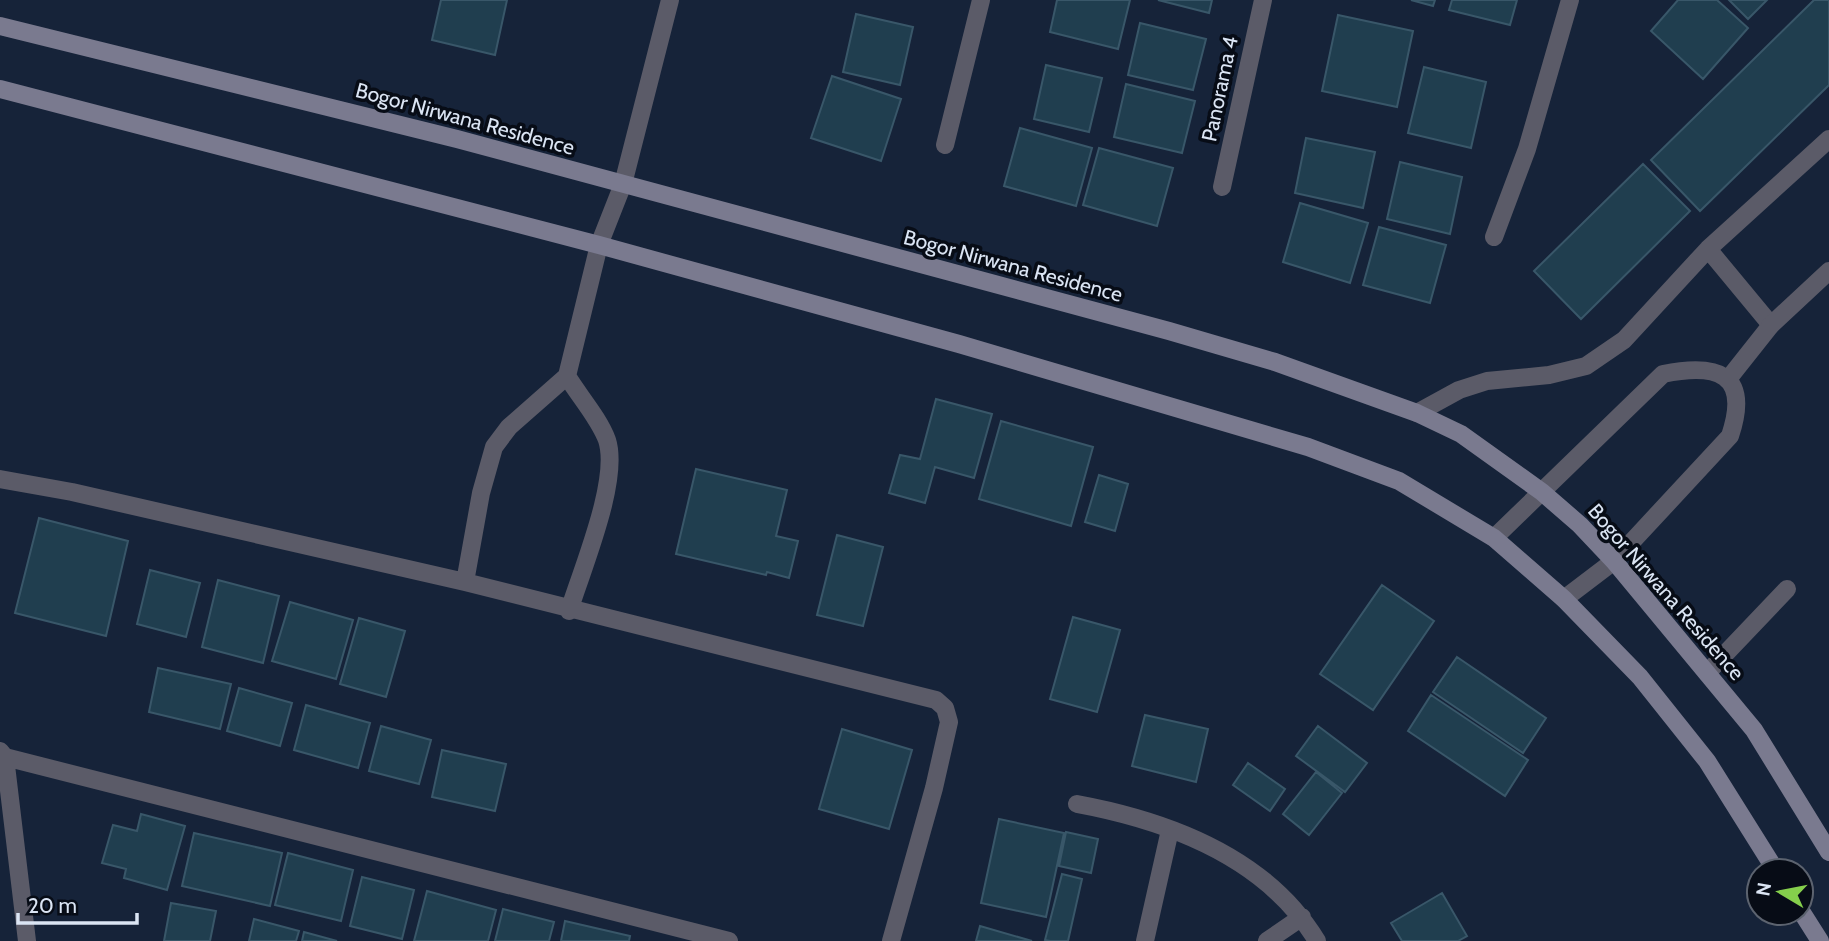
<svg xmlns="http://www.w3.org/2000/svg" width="1829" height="941" viewBox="0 0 1829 941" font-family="Cabin,sans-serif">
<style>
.building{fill:#203e4f;stroke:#395769;stroke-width:2}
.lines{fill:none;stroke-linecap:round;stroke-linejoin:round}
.lane{stroke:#5b5b68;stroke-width:18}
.street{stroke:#5b5b68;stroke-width:18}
.secondary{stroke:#7a7a8f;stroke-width:18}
.labels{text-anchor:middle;stroke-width:7;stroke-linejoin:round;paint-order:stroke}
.street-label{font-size:21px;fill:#dbe5f4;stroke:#070c16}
</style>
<rect width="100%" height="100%" fill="#162339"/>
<path class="building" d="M 441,0 L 507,0 L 495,55 L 432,40 Z
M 1057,0 L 1130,0 L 1118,49 L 1050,32 Z
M 1158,0 L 1212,0 L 1209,13 Z
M 1411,0 L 1435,0 L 1433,6 Z
M 1452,0 L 1517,0 L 1510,25 L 1449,10 Z
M 1678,0 L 1717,0 L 1748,28 L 1703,79 L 1651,31 Z
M 1729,0 L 1767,0 L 1748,19 Z
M 1814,0 L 1829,0 L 1829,85 L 1700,211 L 1651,160 Z
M 856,14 L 913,27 L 900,85 L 843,72 Z
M 1338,15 L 1413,31 L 1397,107 L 1322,91 Z
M 1140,23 L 1206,39 L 1193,90 L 1128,75 Z
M 1046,65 L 1102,78 L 1089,132 L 1034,119 Z
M 1424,67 L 1486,82 L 1471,148 L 1408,133 Z
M 832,76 L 901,99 L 881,161 L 811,138 Z
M 1126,84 L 1195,101 L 1182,153 L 1114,137 Z
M 1020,128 L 1092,148 L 1076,206 L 1004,186 Z
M 1306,138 L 1375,152 L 1363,208 L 1295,193 Z
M 1099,148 L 1173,168 L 1157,226 L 1083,205 Z
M 1400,162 L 1462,177 L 1450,234 L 1387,219 Z
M 1643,164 L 1690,211 L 1581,319 L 1534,271 Z
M 1300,203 L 1368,223 L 1350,283 L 1283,262 Z
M 1379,227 L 1446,245 L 1430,303 L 1363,285 Z
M 936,399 L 992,414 L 974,478 L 935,467 L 925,503 L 889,493 L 900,455 L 920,459 Z
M 1001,421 L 1093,447 L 1071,526 L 979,499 Z
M 696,469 L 787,490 L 776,536 L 798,541 L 789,578 L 767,572 L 766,575 L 676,554 Z
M 1099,475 L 1128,484 L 1115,531 L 1085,522 Z
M 39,518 L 128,541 L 106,636 L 15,613 Z
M 837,535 L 883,547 L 863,626 L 817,615 Z
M 150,570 L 200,583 L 186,637 L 137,624 Z
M 218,580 L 279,596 L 263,663 L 202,647 Z
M 1382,585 L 1434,621 L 1373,710 L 1320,674 Z
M 290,602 L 353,620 L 336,679 L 272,661 Z
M 1073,617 L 1120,630 L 1097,712 L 1050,699 Z
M 359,618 L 405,631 L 386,697 L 340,684 Z
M 1457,657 L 1546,718 L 1523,753 L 1433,692 Z
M 158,668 L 231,684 L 220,729 L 149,712 Z
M 239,688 L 292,703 L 280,746 L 227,731 Z
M 1431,695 L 1528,760 L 1505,796 L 1408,731 Z
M 306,705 L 370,723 L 358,768 L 294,750 Z
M 1145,715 L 1208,729 L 1196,782 L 1132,766 Z
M 381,726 L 431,740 L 419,784 L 369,771 Z
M 1318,726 L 1367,763 L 1345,792 L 1296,756 Z
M 842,729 L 912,750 L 889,829 L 819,809 Z
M 442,750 L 506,764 L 495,811 L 432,797 Z
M 1248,763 L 1285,789 L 1270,811 L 1233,785 Z
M 1316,772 L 1342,793 L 1309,835 L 1283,814 Z
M 141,814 L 185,826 L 167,890 L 124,878 L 126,869 L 102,863 L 113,825 L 137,831 Z
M 999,819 L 1064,833 L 1046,917 L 981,903 Z
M 1066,832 L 1098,839 L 1091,873 L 1059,866 Z
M 194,833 L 282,853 L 270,906 L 182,886 Z
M 288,853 L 353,870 L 341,921 L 275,905 Z
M 1062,874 L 1082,879 L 1068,941 L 1050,941 L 1045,940 Z
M 362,877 L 414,890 L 402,939 L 350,926 Z
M 427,891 L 496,910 L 488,941 L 414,941 Z
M 1442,893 L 1467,936 L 1458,941 L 1402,941 L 1391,923 Z
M 171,903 L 216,911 L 210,941 L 164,941 Z
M 503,909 L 554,922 L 549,941 L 495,941 Z
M 254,919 L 299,931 L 296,941 L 249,941 Z
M 565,921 L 630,936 L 629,941 L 561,941 Z
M 980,926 L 1032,941 L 976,941 Z
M 304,932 L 337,941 L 302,941 Z"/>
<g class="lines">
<path class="lane" d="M 1708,249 L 1771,325
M 1417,413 L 1459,390 L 1487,381 L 1549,375 L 1586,366 L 1624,340 L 1708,249 L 1829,139
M 1707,673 L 1787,589"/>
<path class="street" d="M 945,145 L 981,0
M 1222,187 L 1263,0
M 1494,237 L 1527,149 L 1570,0
M 567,376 C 579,396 599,418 607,440 C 620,480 582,569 569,611
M 1729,378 L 1771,325 L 1829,271
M 0,479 L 72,492 L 465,582 L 936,700 L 945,708 L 949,722 L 934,788 L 891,941
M 1494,538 L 1663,374 C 1717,363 1751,373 1730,436 L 1614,561 L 1564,599
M 465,582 L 481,493 L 494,447 L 509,427 L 567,376 L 599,245 L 623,184 L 670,0
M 0,751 L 5,757 L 27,941
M 5,757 L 729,941
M 1077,804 C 1169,821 1267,858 1317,941
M 1145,941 L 1170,830
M 1267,941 L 1302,917"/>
<path class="secondary" d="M 0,26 L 457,139 L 1169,331 L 1275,362 L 1417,413 L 1461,434 L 1542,492 L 1580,525 L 1614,561 L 1754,730 L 1829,852
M 0,89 L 599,245 L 959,344 L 1308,447 L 1399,481 L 1494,538 L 1564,599 L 1640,677 L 1707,761 L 1776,871
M 1801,911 L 1820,941"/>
</g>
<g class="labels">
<g class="street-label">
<text transform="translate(1220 89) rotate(-78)" y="7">Panorama 4</text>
<text transform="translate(465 119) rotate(15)" y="7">Bogor Nirwana Residence</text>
<text transform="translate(1013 266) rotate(15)" y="7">Bogor Nirwana Residence</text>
<text transform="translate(1666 592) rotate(49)" y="7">Bogor Nirwana Residence</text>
</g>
</g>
<g transform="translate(1780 892) rotate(280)"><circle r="33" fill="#070c16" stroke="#5c636f" stroke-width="2"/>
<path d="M0-5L12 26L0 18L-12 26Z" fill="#85cf4c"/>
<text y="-10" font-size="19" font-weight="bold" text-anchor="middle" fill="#dbe5f4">N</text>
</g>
<path d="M18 913v10h119v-10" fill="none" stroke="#dbe5f4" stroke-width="3.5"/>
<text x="28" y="913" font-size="21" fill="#dbe5f4" stroke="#070c16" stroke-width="5" paint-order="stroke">20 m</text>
</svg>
